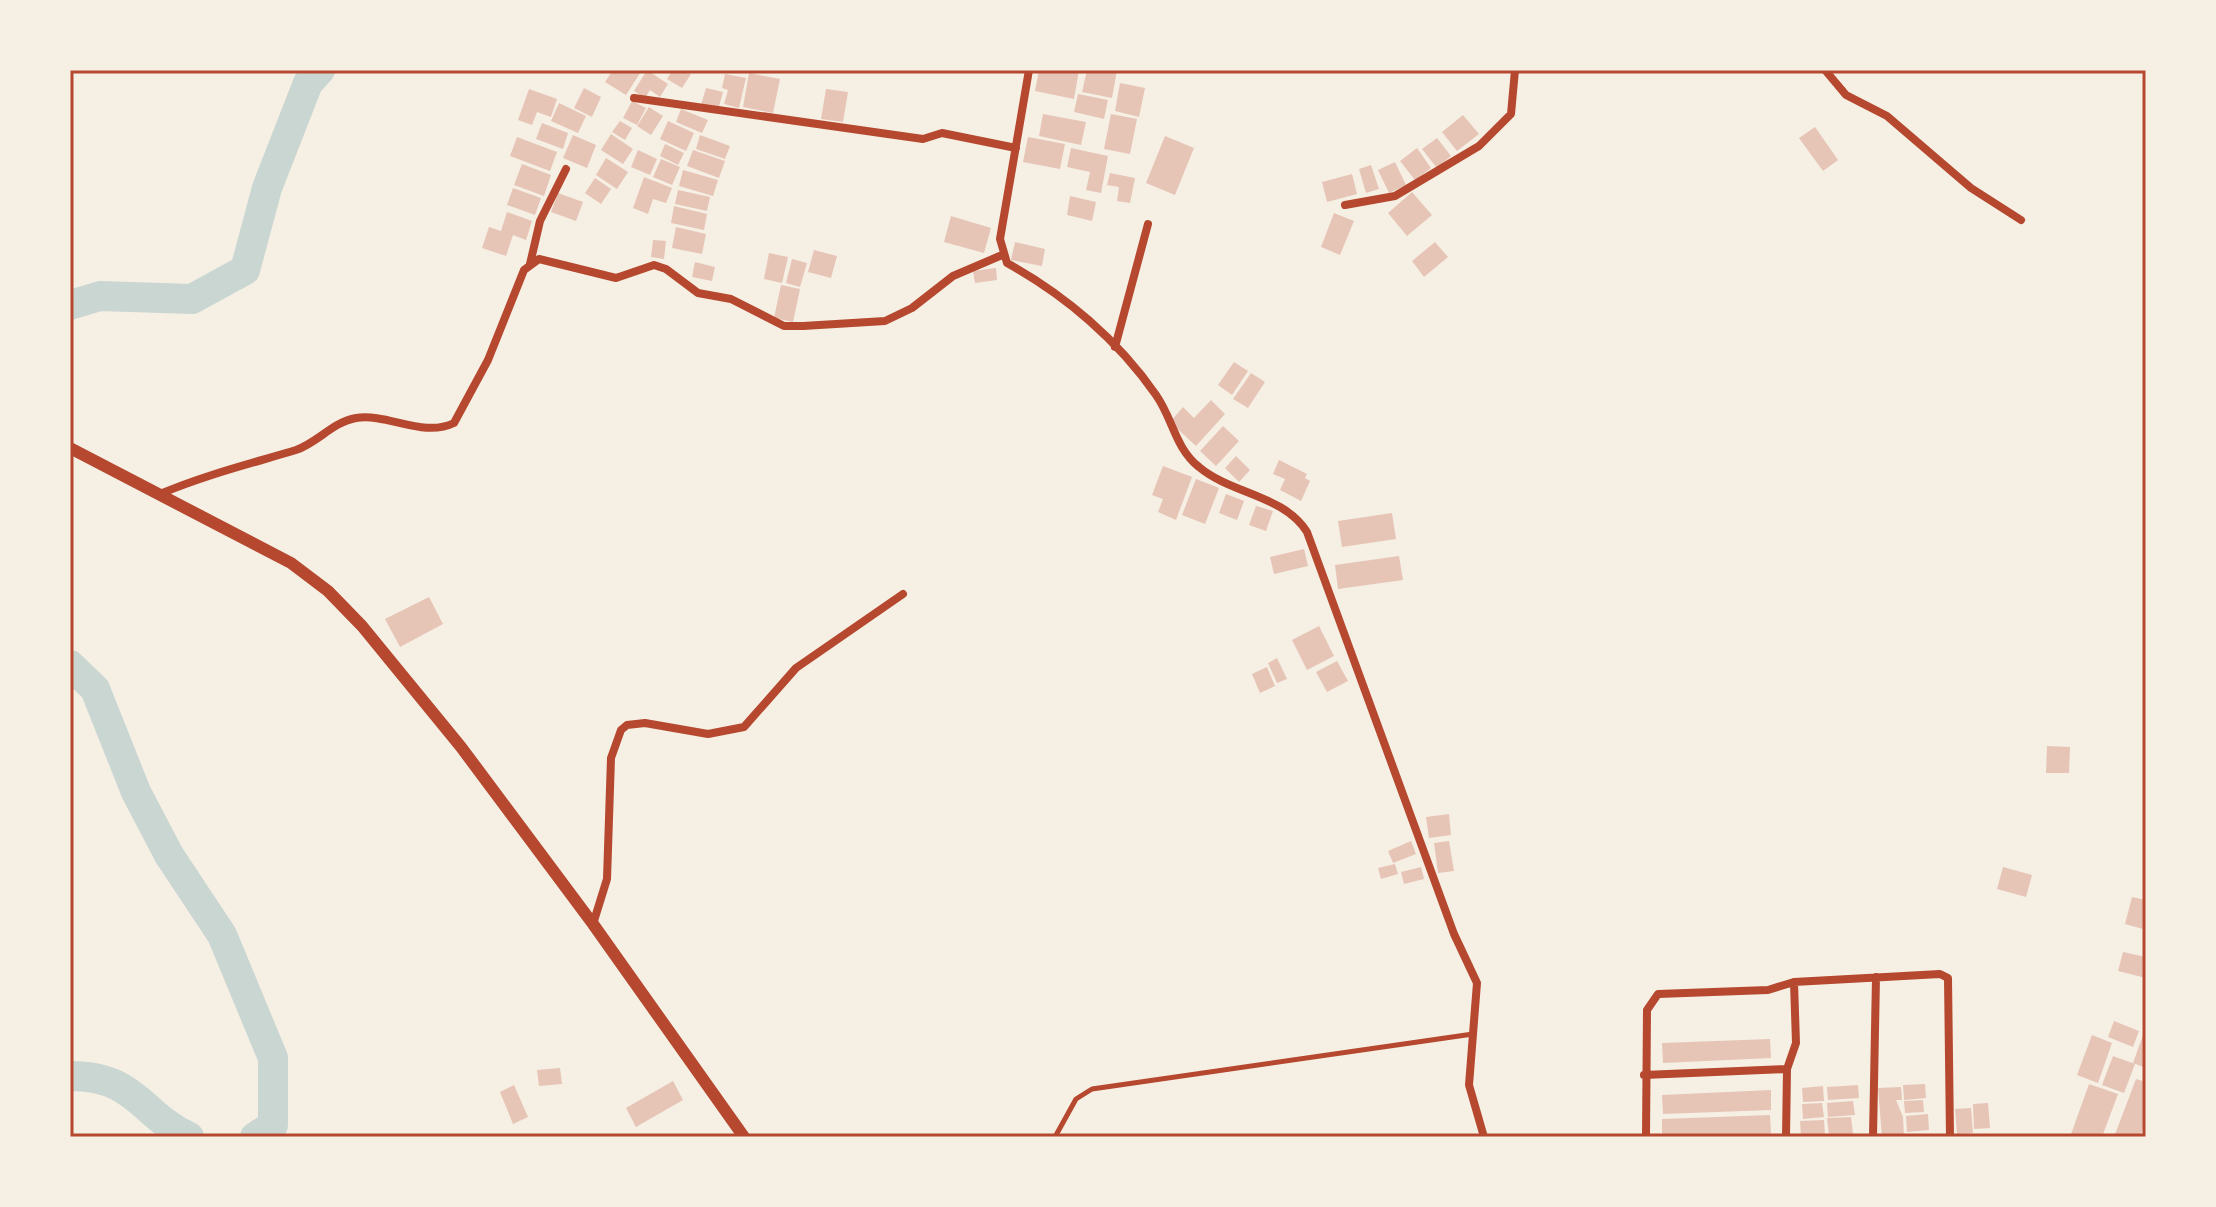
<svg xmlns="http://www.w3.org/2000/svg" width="2216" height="1207" viewBox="0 0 2216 1207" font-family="Ubuntu,sans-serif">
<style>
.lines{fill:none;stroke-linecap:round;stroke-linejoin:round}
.river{stroke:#c9d6d2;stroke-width:30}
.building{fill:#e6c5b7}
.service{stroke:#b5482f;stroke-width:5}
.minor{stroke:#b5482f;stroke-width:8}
.tertiary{stroke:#b5482f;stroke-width:12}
.neatline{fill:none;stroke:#b5482f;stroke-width:3}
</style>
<rect width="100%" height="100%" fill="#f6efe4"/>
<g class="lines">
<path class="river" d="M 70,305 L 100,296 L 192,299 L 245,270 L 267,188 L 308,83 L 320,70
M 70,665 L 95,689 L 136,792 L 169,855 L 222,935 L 273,1058 L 273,1125 L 255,1137
M 70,1076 C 137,1076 141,1115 189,1137"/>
</g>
<path class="building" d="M 613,70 L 642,70 L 626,95 L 605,82 Z
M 647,70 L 668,84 L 660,97 L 650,90 L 645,98 L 634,91 Z
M 673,70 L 691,74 L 682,88 L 667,79 Z
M 1039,70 L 1079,70 L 1074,99 L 1035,91 Z
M 1087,70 L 1117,70 L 1112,98 L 1082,92 Z
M 749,73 L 780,79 L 773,113 L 743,107 Z
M 725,74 L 746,78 L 739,108 L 724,104 L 728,90 L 722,88 Z
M 1120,83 L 1145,88 L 1139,117 L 1115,111 Z
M 584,88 L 601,97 L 592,117 L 574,108 Z
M 706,88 L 723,92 L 718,110 L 701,105 Z
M 529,89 L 557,99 L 551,117 L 537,112 L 532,125 L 518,120 Z
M 826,89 L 848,92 L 843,122 L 821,119 Z
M 1078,94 L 1108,100 L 1104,119 L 1074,112 Z
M 632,101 L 646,108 L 637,125 L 623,118 Z
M 559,103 L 586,116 L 578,133 L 551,121 Z
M 649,107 L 663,116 L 651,135 L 637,126 Z
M 681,109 L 708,120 L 702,133 L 676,122 Z
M 1043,114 L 1086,122 L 1081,145 L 1039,136 Z
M 1111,114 L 1137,119 L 1130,154 L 1104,149 Z
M 1463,115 L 1479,134 L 1457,151 L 1442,132 Z
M 620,121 L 632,128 L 625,140 L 612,132 Z
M 668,121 L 694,133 L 686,151 L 660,139 Z
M 542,123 L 568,133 L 563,149 L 536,139 Z
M 1815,127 L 1838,160 L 1823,171 L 1799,138 Z
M 611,134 L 633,149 L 623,164 L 601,150 Z
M 573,135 L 596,145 L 587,168 L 563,158 Z
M 700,135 L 730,146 L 725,159 L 696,149 Z
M 1165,136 L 1194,148 L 1175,195 L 1146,183 Z
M 517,137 L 557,152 L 550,171 L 510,156 Z
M 1028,137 L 1065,144 L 1060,169 L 1023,162 Z
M 1437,138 L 1451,156 L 1437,168 L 1422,149 Z
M 665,144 L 684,153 L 678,165 L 660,156 Z
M 1071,148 L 1108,156 L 1101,193 L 1086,190 L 1090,172 L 1067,167 Z
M 1417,148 L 1431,168 L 1415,180 L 1400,161 Z
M 638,150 L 657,159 L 650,175 L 631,167 Z
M 693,150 L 725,161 L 719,178 L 687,166 Z
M 606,158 L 628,172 L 617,189 L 596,175 Z
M 661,159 L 680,167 L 672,185 L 653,177 Z
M 1395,162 L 1406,185 L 1389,193 L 1378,170 Z
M 522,164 L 551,175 L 544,196 L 514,185 Z
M 1371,165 L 1379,189 L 1366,193 L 1359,169 Z
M 683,170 L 718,180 L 713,196 L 679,186 Z
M 1110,173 L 1135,178 L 1130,203 L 1117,201 L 1119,187 L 1107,185 Z
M 1352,174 L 1357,194 L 1327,202 L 1322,182 Z
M 644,177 L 672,188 L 666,203 L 653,199 L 648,214 L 633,208 Z
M 595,178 L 611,189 L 601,204 L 585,193 Z
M 513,188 L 541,198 L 535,215 L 507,205 Z
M 678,190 L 710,197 L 707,211 L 675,204 Z
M 1412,192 L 1432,215 L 1407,236 L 1388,213 Z
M 558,193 L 583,202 L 576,221 L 551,212 Z
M 1070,196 L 1096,202 L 1092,221 L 1067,215 Z
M 674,206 L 707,214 L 704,230 L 671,223 Z
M 507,212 L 532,221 L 526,240 L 513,235 L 506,256 L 482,248 L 489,227 L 501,231 Z
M 1334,213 L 1354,221 L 1340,255 L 1321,247 Z
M 951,216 L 991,228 L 984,253 L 944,242 Z
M 676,227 L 706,234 L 702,254 L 672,248 Z
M 653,240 L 666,241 L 664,259 L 651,257 Z
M 1015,242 L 1045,249 L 1042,266 L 1011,260 Z
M 1435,242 L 1448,257 L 1424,277 L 1412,261 Z
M 814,250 L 837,256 L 831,278 L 808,272 Z
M 769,253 L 788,257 L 782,283 L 764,279 Z
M 792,259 L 807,263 L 800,287 L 786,283 Z
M 695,262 L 715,267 L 712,281 L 692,277 Z
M 996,268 L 997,280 L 975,283 L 973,271 Z
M 781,285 L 800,289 L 793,322 L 774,318 Z
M 1234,362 L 1248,371 L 1232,395 L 1218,385 Z
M 1251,373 L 1265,382 L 1248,408 L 1233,399 Z
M 1211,400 L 1225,414 L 1196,446 L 1170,422 L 1183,407 L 1194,418 Z
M 1223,426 L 1239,441 L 1216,466 L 1200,451 Z
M 1236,456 L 1250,470 L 1239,482 L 1225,468 Z
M 1279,460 L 1307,474 L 1305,478 L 1310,481 L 1301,501 L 1280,490 L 1285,479 L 1273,474 Z
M 1163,466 L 1192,477 L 1176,520 L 1158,512 L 1163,499 L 1152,495 Z
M 1196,479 L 1219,488 L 1205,524 L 1182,515 Z
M 1226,494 L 1244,501 L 1237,520 L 1219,513 Z
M 1256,506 L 1273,511 L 1266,531 L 1249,525 Z
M 1392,513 L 1396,539 L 1342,547 L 1338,521 Z
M 1304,549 L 1308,566 L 1274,574 L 1270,557 Z
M 1399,556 L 1403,580 L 1338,589 L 1335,565 Z
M 429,597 L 443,624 L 400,647 L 385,619 Z
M 1319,626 L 1334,656 L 1307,670 L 1292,640 Z
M 1277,658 L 1287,679 L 1277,683 L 1268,663 Z
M 1337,661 L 1348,681 L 1327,692 L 1316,672 Z
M 1267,667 L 1275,686 L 1260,693 L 1252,674 Z
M 2047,746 L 2070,747 L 2069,773 L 2046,773 Z
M 1449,814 L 1451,835 L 1429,838 L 1426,817 Z
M 1411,841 L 1416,854 L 1393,863 L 1388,851 Z
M 1449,841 L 1454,871 L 1438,873 L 1434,843 Z
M 1395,864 L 1398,874 L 1381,879 L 1378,868 Z
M 1421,867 L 1424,879 L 1404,884 L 1401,872 Z
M 2003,867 L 2032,875 L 2026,897 L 1997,889 Z
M 2132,897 L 2146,900 L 2143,929 L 2125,924 Z
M 2123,952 L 2146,957 L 2146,978 L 2118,971 Z
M 2114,1021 L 2139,1031 L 2133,1047 L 2108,1037 Z
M 2092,1035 L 2112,1043 L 2098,1083 L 2077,1075 Z
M 2143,1035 L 2146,1036 L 2146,1068 L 2133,1063 Z
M 1770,1039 L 1771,1058 L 1663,1063 L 1662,1043 Z
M 2113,1056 L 2135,1064 L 2124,1093 L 2102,1085 Z
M 560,1068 L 562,1084 L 539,1086 L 537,1070 Z
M 2136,1079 L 2146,1082 L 2146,1120 L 2140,1137 L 2114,1137 Z
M 673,1081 L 683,1100 L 636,1127 L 626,1108 Z
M 1925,1084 L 1926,1098 L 1904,1100 L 1903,1085 Z
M 2089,1084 L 2118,1094 L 2102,1137 L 2070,1137 Z
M 514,1085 L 528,1117 L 513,1124 L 500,1092 Z
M 1858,1085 L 1859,1098 L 1828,1100 L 1827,1087 Z
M 1823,1086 L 1824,1101 L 1803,1102 L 1802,1088 Z
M 1901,1087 L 1902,1100 L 1896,1100 L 1903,1117 L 1904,1136 L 1882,1137 L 1878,1088 Z
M 1771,1090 L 1771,1110 L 1663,1114 L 1662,1095 Z
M 1923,1100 L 1924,1112 L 1905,1113 L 1904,1101 Z
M 1853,1101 L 1855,1115 L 1828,1117 L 1827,1103 Z
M 1822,1103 L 1824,1117 L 1803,1119 L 1802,1104 Z
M 1988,1103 L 1990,1128 L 1974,1129 L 1973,1104 Z
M 1971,1108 L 1973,1133 L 1957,1134 L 1955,1109 Z
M 1928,1114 L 1929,1130 L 1907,1132 L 1906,1116 Z
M 1770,1115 L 1771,1134 L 1662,1137 L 1662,1119 Z
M 1851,1117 L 1853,1134 L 1829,1136 L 1827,1118 Z
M 1824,1120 L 1825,1135 L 1801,1137 L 1800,1121 Z"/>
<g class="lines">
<path class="service" d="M 1055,1137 L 1076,1099 L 1092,1089 L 1473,1034"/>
<path class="minor" d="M 1029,70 L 1000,239 L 1007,263 C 1065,295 1118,340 1156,395 C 1173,419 1175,448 1199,467 C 1231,494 1284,495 1307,532 L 1454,934 L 1477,983 L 1469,1085 L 1484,1137
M 1825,70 L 1846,95 L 1887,116 L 1971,188 L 2021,220
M 634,98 L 923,139 L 942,133 L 1016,148
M 1345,205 L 1395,196 L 1479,146 L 1511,114 L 1515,70
M 530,264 L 540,221 L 566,169
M 1115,347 L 1148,224
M 160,494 C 205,475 249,464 296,450 C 317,443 333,422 356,418 C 388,413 423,438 454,423 L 488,360 L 524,270 L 539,259 L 616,278 L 654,265 L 666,269 L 698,293 L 731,299 L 784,326 L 803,326 L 885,321 L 912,308 L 953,276 L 1002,255
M 593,924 L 607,879 L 611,758 L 621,730 L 627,725 L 645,723 L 708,734 L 744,727 L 796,668 L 903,594
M 1794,982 L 1940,974 L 1948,978 L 1950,1137
M 1644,1075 L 1787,1069
M 1646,1137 L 1647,1010 L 1658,994 L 1768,990 L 1794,982 L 1796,1043 L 1787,1069 L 1786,1137
M 1873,1137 L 1876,977"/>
<path class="tertiary" d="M 70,448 L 291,563 L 328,591 L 362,626 L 461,747 L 593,924 L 744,1137"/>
</g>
<rect width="2216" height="1207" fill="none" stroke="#f6efe4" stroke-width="144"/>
<rect x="72" y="72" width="2072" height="1063" class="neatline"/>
</svg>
